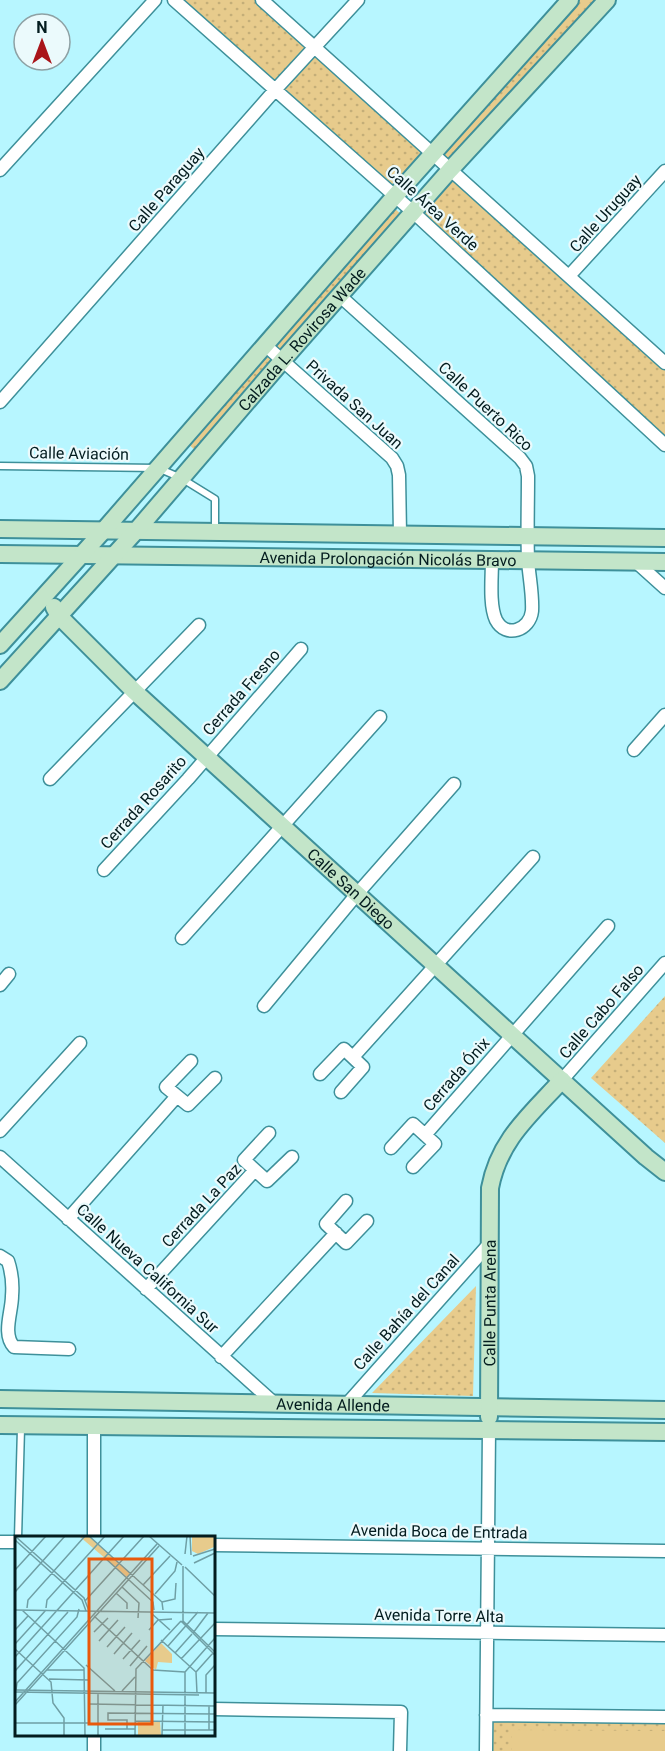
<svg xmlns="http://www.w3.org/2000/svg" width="665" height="1751" viewBox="0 0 665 1751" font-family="Roboto,sans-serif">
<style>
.green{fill:url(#green-dots)}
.pitch{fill:#e7cb8c}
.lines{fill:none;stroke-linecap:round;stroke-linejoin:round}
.lane-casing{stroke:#3e909a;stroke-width:9}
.street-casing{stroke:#3e909a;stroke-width:15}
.secondary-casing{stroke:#3e909a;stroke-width:20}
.lane{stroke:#fff;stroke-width:6}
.street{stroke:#fff;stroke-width:12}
.secondary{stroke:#c3e5c9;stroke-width:16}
.labels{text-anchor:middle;stroke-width:4.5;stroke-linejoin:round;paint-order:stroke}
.street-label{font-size:16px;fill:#031c1f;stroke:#ebfafc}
.inset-road{fill:none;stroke:#6f9fa5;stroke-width:1.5}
.view{fill:#e8590c;fill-opacity:0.15;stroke:#e8590c;stroke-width:3}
.inset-edge{fill:none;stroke:#031c1f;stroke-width:3}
</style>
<defs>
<pattern id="green-dots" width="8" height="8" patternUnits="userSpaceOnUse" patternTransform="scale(1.5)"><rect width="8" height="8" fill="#e7cb8c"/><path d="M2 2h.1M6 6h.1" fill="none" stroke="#c4ae78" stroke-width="1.8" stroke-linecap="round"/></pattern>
</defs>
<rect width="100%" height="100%" fill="#b7f6ff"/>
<path class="green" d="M 175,0 L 261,0 L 431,153 L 394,194 Z
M 572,0 L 605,0 L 450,168 L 435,154 Z
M 450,170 L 665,363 L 665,444 L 414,212 Z
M 389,203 L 406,219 L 282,360 L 266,345 Z
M 265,346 L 282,361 L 200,455 L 183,439 Z
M 665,996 L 665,1143 L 591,1078 Z
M 476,1286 L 473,1396 L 372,1393 Z
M 491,1720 L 665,1722 L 665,1751 L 491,1751 Z"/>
<path class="pitch" d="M 512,1730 L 665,1731 L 665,1751 L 512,1751 Z"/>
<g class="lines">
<defs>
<path id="lane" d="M 0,466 L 158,468 L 181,478 L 215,499 L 215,530
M 18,1538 L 21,1428"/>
<path id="street" d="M 174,0 L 413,212 L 665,445
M 262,0 L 665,363
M 0,170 L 155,0
M 569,276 L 665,171
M 340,296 L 520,458 L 526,466 L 528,476 C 528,504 527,532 528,560 C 529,576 533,594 532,611 C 530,630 506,639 496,620 C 489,605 492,577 492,560
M 265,345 L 392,458 L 397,466 L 399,475 L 400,534
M 0,402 L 275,90 L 358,0
M 635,561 L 665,588
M 634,750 L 665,715
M 50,779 L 199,625
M 104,870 L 188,779 L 301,649
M 182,938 L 380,717
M 0,985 L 9,974
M 264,1006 L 357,894 L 454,784
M 353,1057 L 533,857
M 191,1061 L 166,1087 L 188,1105 L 215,1078
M 320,1074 L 344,1049 L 363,1067 L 341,1092
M 562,1080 L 665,963
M 0,1131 L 80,1043
M 269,1133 L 244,1160 L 267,1181 L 292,1157
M 425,1135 L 608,926
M 391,1148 L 413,1124 L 435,1144 L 413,1167
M 0,1157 L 274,1403
M 346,1201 L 326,1224 L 346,1243 L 367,1221
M 68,1219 L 177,1096
M 0,1256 L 8,1261 C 12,1273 13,1284 12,1296 C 12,1312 2,1334 14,1347 L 69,1349
M 146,1289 L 255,1170
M 221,1357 L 336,1233
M 347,1404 L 490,1243
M 94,1538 L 94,1426
M 0,1542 L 16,1542
M 213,1545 L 665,1551
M 213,1629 L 665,1635
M 213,1709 L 401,1712 L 400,1751
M 486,1715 L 665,1717
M 94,1751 L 94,1734
M 486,1751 L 489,1430"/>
<g id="secondary">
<path d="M 0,529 L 665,538"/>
<path id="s1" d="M 0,554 L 665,562"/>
<path id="s2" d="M 54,607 L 59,616 L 134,691 L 646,1157 L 665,1172"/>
<path d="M 0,645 L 104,530 L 395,196 L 570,0"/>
<path id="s3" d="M 0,681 L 136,531 L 282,361 L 450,170 L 607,0"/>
<path id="s4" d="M 0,1399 L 665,1410"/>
<path id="s5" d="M 489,1417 L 490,1188 C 499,1140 530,1115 562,1080"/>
<path d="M 0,1425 L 665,1432"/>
</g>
</defs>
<use href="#lane" class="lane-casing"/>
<use href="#street" class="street-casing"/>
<use href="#secondary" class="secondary-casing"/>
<use href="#lane" class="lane"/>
<use href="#street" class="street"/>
<use href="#secondary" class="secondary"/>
</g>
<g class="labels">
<g class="street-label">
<text transform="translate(166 189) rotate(-49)" y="6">Calle Paraguay</text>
<text transform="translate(433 208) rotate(42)" y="6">Calle Área Verde</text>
<text transform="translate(605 213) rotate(-48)" y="6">Calle Uruguay</text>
<text dy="6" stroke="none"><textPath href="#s3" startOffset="456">Calzada L. Rovirosa Wade</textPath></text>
<text transform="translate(355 404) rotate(42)" y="6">Privada San Juan</text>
<text transform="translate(486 406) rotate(43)" y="6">Calle Puerto Rico</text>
<text transform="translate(79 453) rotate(1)" y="6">Calle Aviación</text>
<text dy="6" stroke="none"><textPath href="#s1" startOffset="388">Avenida Prolongación Nicolás Bravo</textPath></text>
<text transform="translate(241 692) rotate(-49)" y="6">Cerrada Fresno</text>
<text transform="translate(143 802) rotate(-48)" y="6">Cerrada Rosarito</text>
<text dy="6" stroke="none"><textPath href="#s2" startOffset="410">Calle San Diego</textPath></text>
<text transform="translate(601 1011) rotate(-49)" y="6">Calle Cabo Falso</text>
<text transform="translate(456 1074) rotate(-49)" y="6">Cerrada Ónix</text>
<text transform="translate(201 1205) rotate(-47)" y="6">Cerrada La Paz</text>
<text transform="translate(148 1268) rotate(42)" y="6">Calle Nueva California Sur</text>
<text dy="6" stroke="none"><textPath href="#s5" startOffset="114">Calle Punta Arena</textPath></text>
<text transform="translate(406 1312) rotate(-48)" y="6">Calle Bahía del Canal</text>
<text dy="6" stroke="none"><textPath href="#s4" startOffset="333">Avenida Allende</textPath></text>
<text transform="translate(439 1531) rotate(1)" y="6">Avenida Boca de Entrada</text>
<text transform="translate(439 1615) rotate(1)" y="6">Avenida Torre Alta</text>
</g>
</g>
<g transform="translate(15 1536)">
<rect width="200" height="200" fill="#b7f6ff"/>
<path d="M 64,0 L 74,0 L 115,37 L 112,41 ZM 146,107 L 157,118 L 157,127 L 143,126 L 141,134 L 130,125 Z" fill="#e7cb8c"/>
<path d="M 177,0 L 199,0 L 199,11 L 183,18 L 177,15 Z" fill="#e7cb8c"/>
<path d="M 123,186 L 145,186 L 146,199 L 123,199 Z" fill="#e7cb8c"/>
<path class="inset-road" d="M 0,0 L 69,62 L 74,75M 74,0 L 147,66 L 148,74M 134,0 L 167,29M 175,0 L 176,19M 0,4 L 67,64 L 71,75M 170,18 L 172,0M 178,20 L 200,13M 90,22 L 138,66 L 139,74M 179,27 L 200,17M 168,30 L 168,85 L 200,116M 170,31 L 200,60M 0,34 L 31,0M 128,49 L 155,20M 107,51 L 124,67 L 123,82M 0,56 L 50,0M 101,57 L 112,67 L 112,73M 140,58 L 160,35 L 162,26M 70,65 L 129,0M 147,66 L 160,63 L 161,47M 12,72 L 13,64 L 70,0M 31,72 L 32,64 L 90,0M 0,74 L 200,77M 7,74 L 69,132 L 70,199M 136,77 L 155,94M 79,80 L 138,134 L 170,136M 166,85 L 200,119M 0,94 L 13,80M 134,94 L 143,84 L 157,83M 79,96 L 93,82M 178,97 L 193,77M 185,103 L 200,87M 146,104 L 181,136 L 182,157M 84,105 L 103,84M 0,108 L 31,74M 153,110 L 183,76M 92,111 L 110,91M 0,113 L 36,146 L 38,167 L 49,182 L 49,199M 160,117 L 177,98M 99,118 L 117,97M 0,121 L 109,0M 108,123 L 125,104M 166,123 L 184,104M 71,129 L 100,155M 115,130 L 132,110M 32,134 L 69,134M 0,135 L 53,76M 170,136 L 200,102M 181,136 L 198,117M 34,143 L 73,144M 0,154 L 200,157M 1,154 L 2,147 L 62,81 L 64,73M 107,155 L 120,141M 0,156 L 184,159M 191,157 L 191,139 L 200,129M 0,166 L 142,8M 73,168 L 200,170M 0,169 L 144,10M 120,185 L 200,186M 0,187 L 73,187M 90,193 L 120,193M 112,193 L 112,184 L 93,184 L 93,177 L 200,178M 147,194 L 200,194M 194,194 L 194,170M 83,199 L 83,158M 120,199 L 121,133 L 166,85M 147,199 L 148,169M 170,199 L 170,136"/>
<path class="view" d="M 74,23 L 137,23 L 137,188 L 74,188 Z"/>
<rect width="200" height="200" class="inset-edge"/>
</g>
<g transform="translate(42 42)"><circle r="28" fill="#ebfafc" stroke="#8ea1a4" stroke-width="1.5"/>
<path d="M0-4.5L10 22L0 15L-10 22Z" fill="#a9151a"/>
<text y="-9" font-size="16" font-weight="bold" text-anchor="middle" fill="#031c1f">N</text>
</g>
</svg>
